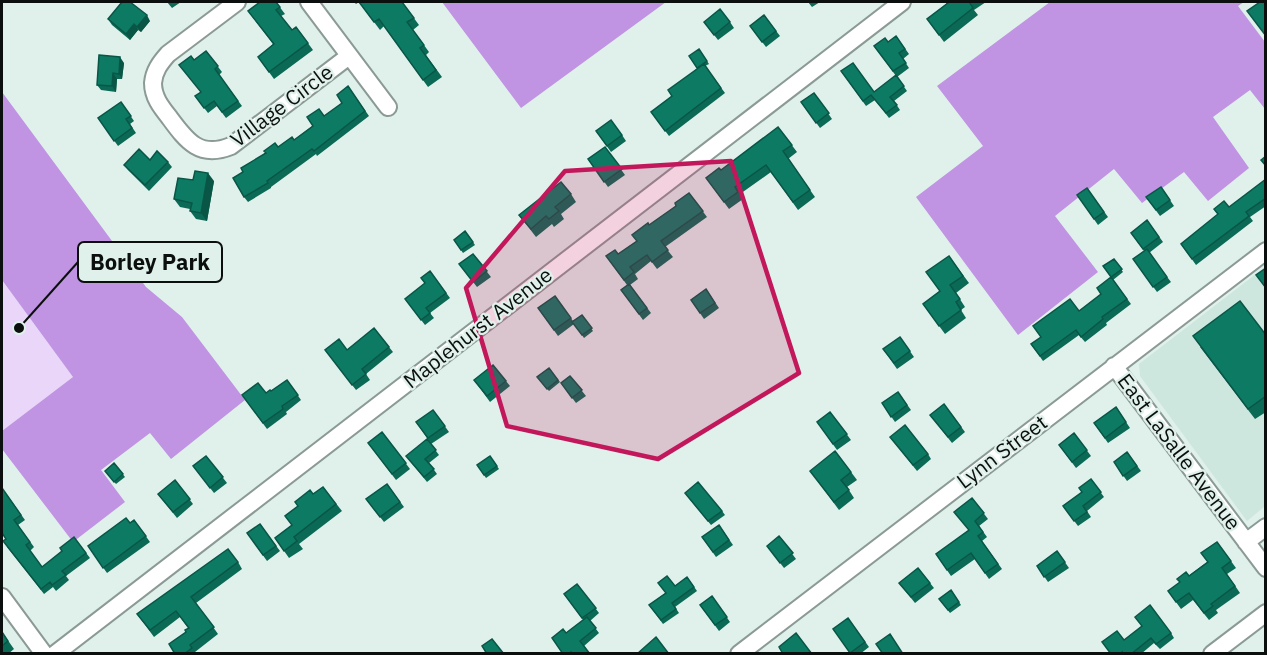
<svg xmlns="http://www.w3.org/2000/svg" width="1267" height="655" viewBox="0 0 1267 655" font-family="'IBM Plex Sans',sans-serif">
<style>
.built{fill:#cde7de}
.green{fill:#e9d6f9}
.forest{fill:#c093e3}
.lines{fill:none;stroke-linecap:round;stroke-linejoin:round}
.minor-casing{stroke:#8b9a95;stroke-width:20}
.minor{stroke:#fff;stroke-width:16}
.wall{fill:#0b6a56}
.shaded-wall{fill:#095646}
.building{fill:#0d7b64;stroke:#095646;stroke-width:1.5}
.marked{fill:#c2185b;fill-opacity:0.2;stroke:#c2185b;stroke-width:4.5;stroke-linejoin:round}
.labels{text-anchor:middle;stroke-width:4.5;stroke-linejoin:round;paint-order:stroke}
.street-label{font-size:21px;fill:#0b100e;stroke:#e0f1eb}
.leader{fill:none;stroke:#0b100e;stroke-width:2}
.callout-dot{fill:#0b100e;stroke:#e0f1eb;stroke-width:2}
.callout{fill:#e0f1eb;stroke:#0b100e;stroke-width:2}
.callout-label{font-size:22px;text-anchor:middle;font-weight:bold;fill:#0b100e}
</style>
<rect width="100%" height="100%" fill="#e0f1eb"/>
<path class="built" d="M 1265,267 L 1265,506 L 1247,521 L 1140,376 L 1139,364 Z"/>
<path class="green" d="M 2,280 L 73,377 L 2,431 Z"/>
<path class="forest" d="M 442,2 L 666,2 L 521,108 Z
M 1050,2 L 1244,2 L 1238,6 L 1265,42 L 1265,109 L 1250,90 L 1213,117 L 1249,168 L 1208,201 L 1184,172 L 1142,203 L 1114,169 L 1055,216 L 1098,272 L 1018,335 L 916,197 L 983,146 L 937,86 Z
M 2,92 L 146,287 L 182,317 L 245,400 L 171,459 L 150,433 L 101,470 L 125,502 L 73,542 L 2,449 L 2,431 L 73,377 L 2,280 Z"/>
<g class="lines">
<defs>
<path id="minor" d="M 237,2 L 168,54 C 160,63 154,71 153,83 C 153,97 161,107 169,117 C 186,140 199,159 231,146 L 349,56
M 309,2 L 388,107
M 1114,366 L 1266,568
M 1246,542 L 1266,527
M 2,597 L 44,654
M 55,654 L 902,2
M 739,654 L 1266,251
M 1212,654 L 1266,613"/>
</defs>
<use href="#minor" class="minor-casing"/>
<use href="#minor" class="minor"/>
</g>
<path class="wall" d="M 167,2 L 181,2 L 172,8 Z
M 276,2 L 285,14 L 281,16 L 292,30 L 296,27 L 313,50 L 274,79 L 258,57 L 273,44 L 248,11 Z
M 354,2 L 402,2 L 419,25 L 413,30 L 429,52 L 426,55 L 442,77 L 428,87 L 384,26 L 380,30 L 359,2 L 356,4 Z
M 808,2 L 820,2 L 812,7 Z
M 946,2 L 986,2 L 974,10 L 978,15 L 944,42 L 927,19 L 947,3 Z
M 764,15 L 780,36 L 766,47 L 750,26 Z
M 108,19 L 150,21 L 141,32 L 138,30 L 130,40 L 112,25 Z
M 704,22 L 730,22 L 734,28 L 718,40 Z
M 896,36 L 909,54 L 903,59 L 909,68 L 897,77 L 907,91 L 894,101 L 900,110 L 889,118 L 875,100 L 866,106 L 841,71 L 874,92 L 896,76 L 874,46 L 888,42 Z
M 699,49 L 709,64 L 705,66 L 725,93 L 669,136 L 651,112 L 672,96 L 697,68 Z
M 206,51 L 222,72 L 219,75 L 242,106 L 226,118 L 217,106 L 208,113 L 195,96 L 201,92 L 194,60 Z
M 124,63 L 122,79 L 117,79 L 116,92 L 101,90 L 97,85 Z
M 348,86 L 369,116 L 317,156 L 316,154 L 271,187 L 271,188 L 248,202 L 244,197 L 243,172 L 278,147 L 294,140 L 342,103 Z
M 814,93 L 832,119 L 820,128 L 801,102 Z
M 121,102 L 134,121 L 130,124 L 136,133 L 118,146 L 98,118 Z
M 778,127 L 797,152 L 788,159 L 815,197 L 798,210 L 771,172 L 740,194 L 743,199 L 729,209 L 706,178 L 721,170 Z
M 596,131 L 622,135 L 626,141 L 611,152 Z
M 605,147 L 625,175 L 608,187 L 588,159 Z
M 150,160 L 168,162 L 172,167 L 149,191 L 128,170 L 124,165 Z
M 1266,179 L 1266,206 L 1250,217 L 1253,221 L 1196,265 L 1181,244 Z
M 193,180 L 214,181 L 207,221 L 196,219 L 190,211 L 190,209 L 180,207 L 174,199 Z
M 1161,187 L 1174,206 L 1160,216 L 1146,197 Z
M 1087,188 L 1108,217 L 1098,225 L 1077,195 Z
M 689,193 L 707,217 L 665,247 L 673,257 L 657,269 L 651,261 L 635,274 L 638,279 L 630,285 L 651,313 L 643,320 L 621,290 L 627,285 L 606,256 L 618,254 L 637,241 L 649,225 L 676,206 Z
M 571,194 L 576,202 L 561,214 L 564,219 L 554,227 L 552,224 L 536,237 L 519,215 Z
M 1147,220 L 1163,242 L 1149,253 L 1171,282 L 1157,292 L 1133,259 L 1144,251 L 1131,233 Z
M 465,231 L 475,245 L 463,253 L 454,240 Z
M 473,254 L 491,277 L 477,287 L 459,264 Z
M 949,256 L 969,283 L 956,293 L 965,307 L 961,310 L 966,318 L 945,334 L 923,304 L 940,291 Z
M 1114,259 L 1123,272 L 1113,280 L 1103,266 Z
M 430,271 L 450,298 L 430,313 L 434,318 L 425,325 L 405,299 L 425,284 Z
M 1111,277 L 1131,304 L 1106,323 L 1107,325 L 1085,342 L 1079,335 L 1043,361 L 1031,344 L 1079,311 L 1101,294 Z
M 706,289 L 719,308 L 704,319 L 691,300 Z
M 555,296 L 573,321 L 582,315 L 593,331 L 584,338 L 574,324 L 558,336 L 538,308 Z
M 374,328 L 393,352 L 366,374 L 370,380 L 356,390 L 325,350 L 347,350 Z
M 1266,335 L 1266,412 L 1255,419 L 1200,347 Z
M 900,337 L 914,357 L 897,369 L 883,349 Z
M 493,365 L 510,386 L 490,402 L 474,380 Z
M 549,368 L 560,382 L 549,391 L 537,377 Z
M 570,376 L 586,396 L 576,403 L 561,383 Z
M 287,380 L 301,400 L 286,412 L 287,414 L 267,429 L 242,395 L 266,393 L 271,391 Z
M 898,392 L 911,410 L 895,422 L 882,403 Z
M 944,404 L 965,432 L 952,443 L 930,415 Z
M 1116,407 L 1130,428 L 1108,443 L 1094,423 Z
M 433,410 L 449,432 L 431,444 L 416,422 Z
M 830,412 L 851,440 L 837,450 L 817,422 Z
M 382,432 L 410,469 L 396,480 L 368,443 Z
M 1074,433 L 1091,456 L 1076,468 L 1059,445 Z
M 427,439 L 439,455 L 429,463 L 437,474 L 427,482 L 410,461 Z
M 894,442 L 928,454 L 931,459 L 917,471 Z
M 1127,452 L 1141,471 L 1127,481 L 1114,462 Z
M 206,456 L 227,483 L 214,493 L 193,466 Z
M 490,456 L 499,469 L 486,478 L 477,465 Z
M 114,463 L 125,477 L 116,484 L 105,471 Z
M 851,472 L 857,480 L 847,487 L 854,498 L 839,510 L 816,479 Z
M 1091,479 L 1104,497 L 1087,511 L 1091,517 L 1078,526 L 1063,506 L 1082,492 Z
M 175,480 L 193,504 L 177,518 L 158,494 Z
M 387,484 L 404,507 L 384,522 L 366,499 Z
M 323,487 L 342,511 L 299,544 L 303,549 L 289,558 L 275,538 L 292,525 L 285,516 Z
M 2,488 L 25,520 L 18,525 L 34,547 L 30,551 L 42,567 L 62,551 L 74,537 L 90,558 L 66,576 L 69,580 L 56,591 L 53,587 L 44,594 L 7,547 Z
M 688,497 L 722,511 L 725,515 L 711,525 Z
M 972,498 L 988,519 L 979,526 L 987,537 L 982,541 L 1002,569 L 989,579 L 975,559 L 951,576 L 936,554 L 969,531 Z
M 134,520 L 150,542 L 107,573 L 88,546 Z
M 260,524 L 280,551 L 267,561 L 247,533 Z
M 719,525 L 733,545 L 716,557 L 702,537 Z
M 779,536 L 796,559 L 784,568 L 767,546 Z
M 1217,542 L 1236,568 L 1227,574 L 1240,593 L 1216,610 L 1218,613 L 1209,620 L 1193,600 L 1181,609 L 1168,591 L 1207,562 Z
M 1057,551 L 1069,568 L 1048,582 L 1037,566 Z
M 238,562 L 242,569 L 196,603 L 218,634 L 195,652 L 196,654 L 175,654 L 188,628 L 180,617 L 154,637 L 137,614 Z
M 918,568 L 934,588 L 915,603 L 899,583 Z
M 687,577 L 697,591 L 675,607 L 679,613 L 663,624 L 649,605 Z
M 577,584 L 599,613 L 590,621 L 599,633 L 584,646 L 590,654 L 563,654 L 566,633 L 583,620 L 564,594 Z
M 951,590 L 961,605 L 950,613 L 939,599 Z
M 712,596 L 730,622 L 719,631 L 700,605 Z
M 848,618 L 869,647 L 860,654 L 851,654 L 833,629 Z
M 2,632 L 14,649 L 8,654 L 2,654 Z
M 1171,633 L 1174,638 L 1160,649 L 1154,643 L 1141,654 L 1111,654 L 1124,640 Z"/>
<path class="shaded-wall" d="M 147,15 L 150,21 L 141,32 L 137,27 Z
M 134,24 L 138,30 L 130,40 L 126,34 Z
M 120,57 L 124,63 L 122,79 L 119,74 Z
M 113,73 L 117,79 L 116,92 L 112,86 Z
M 208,173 L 214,181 L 207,221 L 201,213 Z"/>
<path class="building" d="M 122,2 L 130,2 L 147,15 L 137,27 L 134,24 L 126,34 L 108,19 Z
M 260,2 L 276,2 L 280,7 L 276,10 L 292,30 L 296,27 L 308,43 L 269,72 L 258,57 L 274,44 L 248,11 Z
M 359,2 L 402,2 L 414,18 L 407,22 L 424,45 L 420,48 L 436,70 L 423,80 L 379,19 L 374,22 Z
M 946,2 L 972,2 L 970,3 L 973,8 L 939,35 L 927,19 L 948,3 Z
M 1260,2 L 1266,2 L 1266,36 L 1247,11 Z
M 720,9 L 730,22 L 714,35 L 704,22 Z
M 764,15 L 776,31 L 762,42 L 750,26 Z
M 896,36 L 905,49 L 899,53 L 906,63 L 893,71 L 874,46 L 885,38 L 888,42 Z
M 699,49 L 707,61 L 697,68 L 689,56 Z
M 206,51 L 218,66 L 215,69 L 238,101 L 222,112 L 214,101 L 204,108 L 195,96 L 201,92 L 179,65 L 191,56 L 194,60 Z
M 99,55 L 120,57 L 119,74 L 113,73 L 112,86 L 97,85 Z
M 853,63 L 874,92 L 896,75 L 904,86 L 890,97 L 897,105 L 886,113 L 871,95 L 863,101 L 841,71 Z
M 704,64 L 721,88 L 665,131 L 651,112 L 672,96 L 668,90 Z
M 348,86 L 365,111 L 314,151 L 312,149 L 267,181 L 268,183 L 244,197 L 233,178 L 243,172 L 241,168 L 266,153 L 264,151 L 275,143 L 278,147 L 292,137 L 294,140 L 313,126 L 307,117 L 319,109 L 324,116 L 342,103 L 337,95 Z
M 814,93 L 829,113 L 816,123 L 801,102 Z
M 121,102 L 131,116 L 126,119 L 132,128 L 114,141 L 98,118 Z
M 611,120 L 622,135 L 607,146 L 596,131 Z
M 778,127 L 792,145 L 783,151 L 810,190 L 793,202 L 766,165 L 735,187 L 738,192 L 724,202 L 706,178 L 719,168 L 721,170 Z
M 605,147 L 622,169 L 604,182 L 588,159 Z
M 139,149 L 150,160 L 157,151 L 168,162 L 145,185 L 124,165 Z
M 1266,156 L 1266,166 L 1261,160 Z
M 195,171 L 208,173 L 201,213 L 190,211 L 192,203 L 174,199 L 178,178 L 193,180 Z
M 1266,179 L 1266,198 L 1246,212 L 1249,216 L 1192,259 L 1181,244 L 1218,214 L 1214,209 L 1224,201 L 1229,207 Z
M 561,182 L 571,194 L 555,207 L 559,211 L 549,219 L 546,216 L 531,229 L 519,215 Z
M 1161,187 L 1170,200 L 1156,210 L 1146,197 Z
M 1087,188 L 1104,212 L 1094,219 L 1077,195 Z
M 689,193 L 703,211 L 661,241 L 668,250 L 652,262 L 647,255 L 630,267 L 634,272 L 624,280 L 606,256 L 615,250 L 618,254 L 637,241 L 632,235 L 648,223 L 649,225 L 676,206 L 675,203 Z
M 1147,220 L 1159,237 L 1143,249 L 1131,233 Z
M 465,231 L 473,242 L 461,250 L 454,240 Z
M 1147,249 L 1167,277 L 1153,287 L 1133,259 Z
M 473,254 L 487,271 L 473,282 L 459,264 Z
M 949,256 L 963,276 L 950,285 L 960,299 L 956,302 L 961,310 L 939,326 L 923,304 L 940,291 L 926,272 Z
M 1114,259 L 1122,269 L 1111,277 L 1103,266 Z
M 1266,268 L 1266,288 L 1256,275 Z
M 430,271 L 446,293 L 426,308 L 430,313 L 421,320 L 405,299 L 425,283 L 421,278 Z
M 1111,277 L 1127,299 L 1102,317 L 1103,319 L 1081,337 L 1076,330 L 1040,356 L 1031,344 L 1041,337 L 1033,326 L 1070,299 L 1079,311 L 1101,294 L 1097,288 Z
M 629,284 L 647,308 L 639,314 L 621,290 Z
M 706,289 L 715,303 L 700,313 L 691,300 Z
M 555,296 L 571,318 L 554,330 L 538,308 Z
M 1240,301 L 1266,335 L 1266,396 L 1248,409 L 1193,336 Z
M 582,315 L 592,328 L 582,335 L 572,322 Z
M 374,328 L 389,347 L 362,369 L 366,374 L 352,385 L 325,350 L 339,339 L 347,350 Z
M 900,337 L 910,351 L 894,363 L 883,349 Z
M 493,365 L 506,381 L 487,396 L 474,380 Z
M 549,368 L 558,380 L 547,389 L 537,377 Z
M 570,376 L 582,390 L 572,398 L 561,383 Z
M 287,380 L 298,395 L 282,406 L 283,409 L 263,423 L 242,395 L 258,383 L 266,393 L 270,390 L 271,391 Z
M 898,392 L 907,405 L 891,417 L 882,403 Z
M 944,404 L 961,427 L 948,437 L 930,415 Z
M 1116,407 L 1126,422 L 1105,438 L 1094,423 Z
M 433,410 L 445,426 L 428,438 L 416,422 Z
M 830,412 L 847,434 L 833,444 L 817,422 Z
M 905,425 L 928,454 L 913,465 L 890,437 Z
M 382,432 L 406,463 L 392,474 L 368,443 Z
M 1074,433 L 1087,450 L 1072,462 L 1059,445 Z
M 427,439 L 436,450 L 425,459 L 434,469 L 424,477 L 406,456 Z
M 835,451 L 851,472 L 841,480 L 849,490 L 834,502 L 810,471 Z
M 1127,452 L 1137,466 L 1123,476 L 1114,462 Z
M 206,456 L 223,477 L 210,488 L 193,466 Z
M 490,456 L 497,466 L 484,475 L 477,465 Z
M 114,463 L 123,474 L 114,482 L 105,471 Z
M 1091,479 L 1101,492 L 1083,506 L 1087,512 L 1074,521 L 1063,506 L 1082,492 L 1079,488 Z
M 175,480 L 190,499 L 173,512 L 158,494 Z
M 698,482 L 722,511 L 708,521 L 685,493 Z
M 387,484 L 400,502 L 380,517 L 366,499 Z
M 323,487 L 336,504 L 294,537 L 297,541 L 284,551 L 275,538 L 292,525 L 285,516 L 298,506 L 295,502 L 310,490 L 313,494 Z
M 2,488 L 21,515 L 14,520 L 30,542 L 26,545 L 42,567 L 62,551 L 60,548 L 74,537 L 86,553 L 62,571 L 66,575 L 52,585 L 50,582 L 41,589 L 3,541 L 6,539 L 2,533 Z
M 972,498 L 984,513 L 975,521 L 983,532 L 978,536 L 998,564 L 985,573 L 971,553 L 947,570 L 936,554 L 969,530 L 954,512 Z
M 126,518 L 130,523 L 134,520 L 146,536 L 103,568 L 88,546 Z
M 260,524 L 276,546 L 263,555 L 247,533 Z
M 719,525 L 729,540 L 713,552 L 702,537 Z
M 779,536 L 793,553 L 780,563 L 767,546 Z
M 1217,542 L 1231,561 L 1222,568 L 1235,586 L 1211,604 L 1213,606 L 1204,613 L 1189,593 L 1176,602 L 1168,591 L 1180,582 L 1177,579 L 1186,572 L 1189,576 L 1208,562 L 1201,553 Z
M 228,549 L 238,562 L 191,597 L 214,627 L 190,645 L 192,648 L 184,654 L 175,654 L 169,644 L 186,632 L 185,630 L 189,628 L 176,611 L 150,630 L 137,614 Z
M 1057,551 L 1065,562 L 1044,577 L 1037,566 Z
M 918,568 L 930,583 L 911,597 L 899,583 Z
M 667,576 L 675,586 L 687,577 L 694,587 L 672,603 L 676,609 L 661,620 L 649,605 L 666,593 L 658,583 Z
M 577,584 L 596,608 L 582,618 L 564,594 Z
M 951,590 L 959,602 L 948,610 L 939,599 Z
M 712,596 L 727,617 L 715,625 L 700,605 Z
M 1150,605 L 1171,633 L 1156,644 L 1151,638 L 1131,654 L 1122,654 L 1122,652 L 1120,654 L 1111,654 L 1102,642 L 1117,631 L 1124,640 L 1142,626 L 1135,617 Z
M 587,617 L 596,628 L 580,641 L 590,654 L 572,654 L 571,652 L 569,654 L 563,654 L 552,638 L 563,629 L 566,633 Z
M 848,618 L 865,642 L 850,653 L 833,629 Z
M 2,632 L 8,641 L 2,646 Z
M 796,633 L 812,654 L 783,654 L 779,647 Z
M 890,634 L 903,654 L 883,654 L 876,644 Z
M 656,637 L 669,654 L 637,654 Z
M 492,639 L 504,654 L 487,654 L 482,646 Z"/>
<path class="marked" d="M 731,161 L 799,373 L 658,459 L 507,426 L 466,288 L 565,171 Z"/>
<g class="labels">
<g class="street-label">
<text transform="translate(282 106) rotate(-37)" y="7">Village Circle</text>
<text transform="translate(478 328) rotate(-38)" y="7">Maplehurst Avenue</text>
<text transform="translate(1002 452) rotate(-37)" y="7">Lynn Street</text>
<text transform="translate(1179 452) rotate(53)" y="7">East LaSalle Avenue</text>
</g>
</g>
<path class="leader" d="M19 328L78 262"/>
<circle class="callout-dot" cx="19" cy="328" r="6"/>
<rect class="callout" x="78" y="242" width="144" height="40" rx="6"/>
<g class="callout-label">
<text x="150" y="270">Borley Park</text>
</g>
<rect width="1267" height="655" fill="none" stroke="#0b100e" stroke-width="6"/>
</svg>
